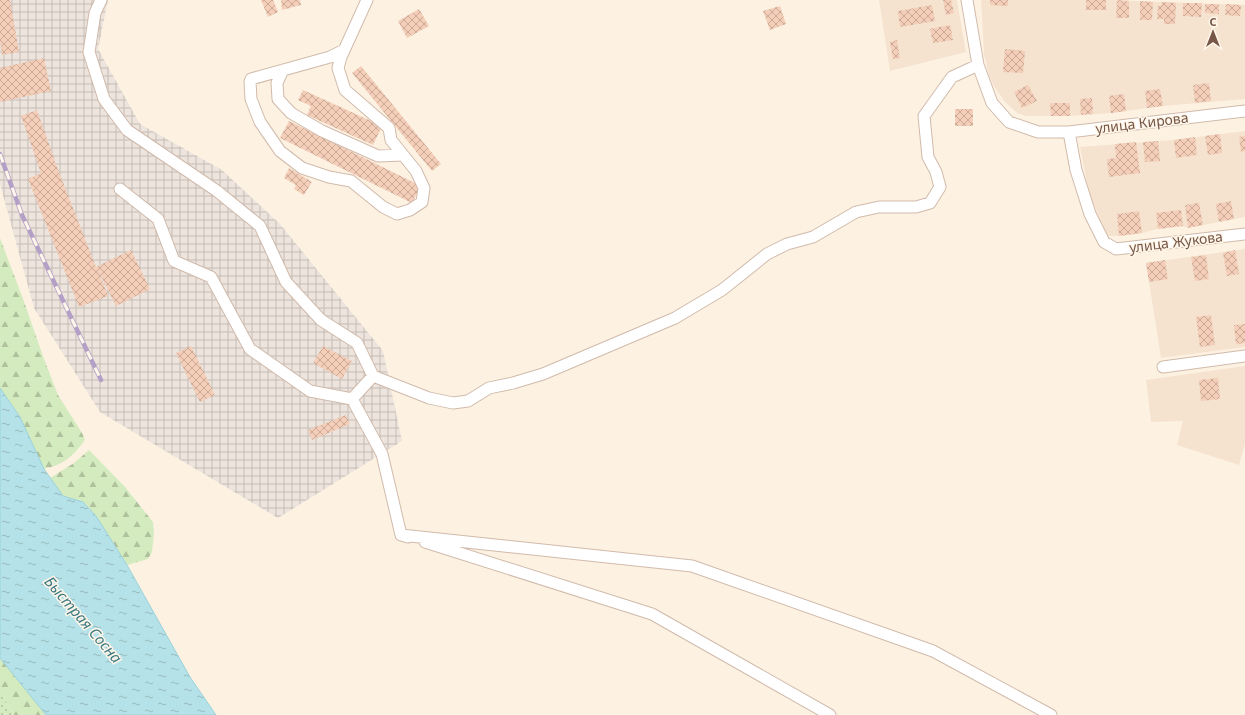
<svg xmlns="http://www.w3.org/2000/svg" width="1245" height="715" viewBox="0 0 1245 715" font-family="'Noto Sans',sans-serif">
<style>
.residential{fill:#f5e3d0}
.industrial{fill:url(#industrial-grid)}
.forest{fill:url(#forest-firs)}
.garden{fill:url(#garden-dots)}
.water{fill:url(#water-ripples);stroke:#9bd2da}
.building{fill:url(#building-cross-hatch)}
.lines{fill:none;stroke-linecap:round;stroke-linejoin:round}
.minor-casing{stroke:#d1baab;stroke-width:13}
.minor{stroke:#fff;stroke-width:11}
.rail-casing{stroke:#b4a0c7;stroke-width:4.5}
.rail{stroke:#fff6e9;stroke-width:3;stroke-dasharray:9;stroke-linecap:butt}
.labels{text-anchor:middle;stroke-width:3;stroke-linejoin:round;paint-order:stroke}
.street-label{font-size:14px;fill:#765647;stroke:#fff6e9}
.water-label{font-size:15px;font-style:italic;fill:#3d7a83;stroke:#fff6e9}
</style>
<defs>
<pattern id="industrial-grid" width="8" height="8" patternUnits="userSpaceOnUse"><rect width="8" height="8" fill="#ece4dd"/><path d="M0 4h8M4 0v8" fill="none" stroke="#c4bcb5"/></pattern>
<pattern id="forest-firs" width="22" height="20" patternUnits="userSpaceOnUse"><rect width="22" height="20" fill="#d3ebbf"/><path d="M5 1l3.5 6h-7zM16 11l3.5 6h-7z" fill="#b0c19d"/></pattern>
<pattern id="garden-dots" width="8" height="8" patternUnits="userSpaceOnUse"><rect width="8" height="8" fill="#d3ebbf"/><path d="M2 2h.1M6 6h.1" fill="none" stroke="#b0c19d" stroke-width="1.8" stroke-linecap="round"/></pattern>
<pattern id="water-ripples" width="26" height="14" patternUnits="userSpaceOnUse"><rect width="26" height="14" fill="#b5e2e8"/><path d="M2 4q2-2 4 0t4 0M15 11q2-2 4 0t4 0" fill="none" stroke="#98babe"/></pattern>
<pattern id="building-cross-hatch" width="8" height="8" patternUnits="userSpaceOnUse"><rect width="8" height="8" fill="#f4ceb8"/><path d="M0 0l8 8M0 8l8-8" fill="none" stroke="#caaa97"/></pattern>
</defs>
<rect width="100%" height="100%" fill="#fdf2e2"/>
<path class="residential" d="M 879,0 L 957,0 L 966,52 L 890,71 Z
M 981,0 L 1112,0 L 1245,5 L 1245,99 L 1163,106 L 1111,113 L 1070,116 L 1026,116 L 1017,113 L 1005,102 L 995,88 L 989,76 L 984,54 Z
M 1245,131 L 1245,217 L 1188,228 L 1183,226 L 1158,229 L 1142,233 L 1119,236 L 1107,236 L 1089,193 L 1080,147 L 1174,140 Z
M 1245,249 L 1245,347 L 1161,358 L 1146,263 Z
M 1245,366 L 1245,444 L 1239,465 L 1177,445 L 1183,421 L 1151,422 L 1146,380 Z"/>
<path class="industrial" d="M 0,0 L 108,0 L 98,49 L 140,124 L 222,170 L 280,224 L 383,351 L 402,441 L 278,518 L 100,412 L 34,308 L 0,184 Z"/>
<path class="forest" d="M 0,238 L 22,296 L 44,359 L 58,395 L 82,433 L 85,440 C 72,457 65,464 44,469 L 20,417 L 0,388 Z
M 89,450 L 125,487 L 153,522 L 154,533 L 152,552 L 148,559 L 127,565 L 96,516 L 83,502 L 63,496 L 50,478 L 74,463 Z
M 0,658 L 46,715 L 14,715 L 0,692 Z"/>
<path class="garden" d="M 0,692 L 14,715 L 0,715 Z"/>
<path class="water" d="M 0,388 L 20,417 L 44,469 L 63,496 L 83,502 L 96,516 L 127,565 L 190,677 L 216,715 L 46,715 L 0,658 Z"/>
<path class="building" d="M 0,0 L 10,0 L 19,52 L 2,55 L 0,42 Z
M 261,0 L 273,0 L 278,12 L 268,17 Z
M 281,0 L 300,0 L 301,5 L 282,10 Z
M 943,0 L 951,0 L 954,13 L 946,15 Z
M 990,0 L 1008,0 L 1008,6 L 990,5 Z
M 1086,0 L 1106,0 L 1106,10 L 1086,10 Z
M 1117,0 L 1129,1 L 1129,18 L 1116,18 Z
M 1140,1 L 1153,2 L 1152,20 L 1140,20 Z
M 1162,2 L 1176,3 L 1175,24 L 1164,24 L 1164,19 L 1157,19 L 1158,6 L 1161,6 Z
M 1183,3 L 1202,3 L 1201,17 L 1183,16 Z
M 1205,4 L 1219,4 L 1219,14 L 1205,13 Z
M 1226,4 L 1241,5 L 1240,16 L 1225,15 Z
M 932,5 L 935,21 L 900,27 L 898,11 Z
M 780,6 L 786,24 L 770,30 L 763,11 Z
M 419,9 L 429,26 L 407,38 L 398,21 Z
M 950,25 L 953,40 L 933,43 L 930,29 Z
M 897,40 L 900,58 L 893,59 L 890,42 Z
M 1005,49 L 1025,51 L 1023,73 L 1003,72 Z
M 44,58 L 51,91 L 0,102 L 0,68 Z
M 361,66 L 441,164 L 432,171 L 352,73 Z
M 1209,83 L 1211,101 L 1195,103 L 1193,85 Z
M 1028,85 L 1037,101 L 1022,108 L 1014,92 Z
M 1160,89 L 1163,106 L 1147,108 L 1145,91 Z
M 303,90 L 382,126 L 373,145 L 307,115 L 311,106 L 298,100 Z
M 1124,94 L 1126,111 L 1111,113 L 1109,96 Z
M 1092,98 L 1093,114 L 1081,115 L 1080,99 Z
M 1050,103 L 1070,103 L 1070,116 L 1051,116 Z
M 955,109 L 973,109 L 973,126 L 955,126 Z
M 37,110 L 57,167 L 96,267 L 131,250 L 150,289 L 116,306 L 98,270 L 108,296 L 79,307 L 28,179 L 41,173 L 21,116 Z
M 289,121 L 421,186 L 412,203 L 280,138 Z
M 1220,134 L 1222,153 L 1208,155 L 1205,136 Z
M 1245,136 L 1245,151 L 1241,152 L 1239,137 Z
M 1195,137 L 1197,155 L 1176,158 L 1174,140 Z
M 1158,141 L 1160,161 L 1145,162 L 1143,142 Z
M 1136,142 L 1140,173 L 1109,177 L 1107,159 L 1116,158 L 1115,144 Z
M 289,168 L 312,182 L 304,195 L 294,189 L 296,185 L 284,178 Z
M 1231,201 L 1234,219 L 1219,222 L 1216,204 Z
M 1199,203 L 1203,225 L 1188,228 L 1185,205 Z
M 1181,210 L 1183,226 L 1158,229 L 1156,213 Z
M 1139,211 L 1142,233 L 1119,236 L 1117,214 Z
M 1235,250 L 1239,274 L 1227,276 L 1223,253 Z
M 1206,255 L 1209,279 L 1195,281 L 1191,257 Z
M 1165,260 L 1168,279 L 1149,282 L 1146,263 Z
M 1211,315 L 1215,345 L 1200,347 L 1196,317 Z
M 1245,324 L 1245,343 L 1236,344 L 1234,325 Z
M 191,346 L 215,395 L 200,402 L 176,353 Z
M 323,346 L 352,361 L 342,379 L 313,363 Z
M 1218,378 L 1220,399 L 1201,401 L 1199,380 Z
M 346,415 L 350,424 L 312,440 L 308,430 Z"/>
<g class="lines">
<defs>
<path id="minor" d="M 101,0 L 95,13 L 89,52 L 104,99 L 127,130 L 217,191 L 260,226 L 286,282 L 321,320 L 357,343 L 373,376 L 352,399 L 310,391 L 250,349 L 211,277 L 174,261 L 158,219 L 120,189
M 967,0 L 978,65 L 992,103 L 1009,122 L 1038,132 L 1069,132 L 1245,111
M 344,50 L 330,57 L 251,79 L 250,82 L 251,99 L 260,122 L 280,151 L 302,168 L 329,177 L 351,181 L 383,207 L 397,214 L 410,210 L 422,202 L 424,188 L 416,171 L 391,140 L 389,128 L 345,90 L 338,68 L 341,57 L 367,0
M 283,70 L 277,83 L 278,99 L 291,113 L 322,131 L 378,156 L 403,155
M 1069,132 L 1076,170 L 1090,214 L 1104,242 L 1116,249 L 1245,234
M 1163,367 L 1245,356
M 373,376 L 429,398 L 453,403 L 468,401 L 489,388 L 513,383 L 543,374 L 675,318 L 722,290 L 767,254 L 787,244 L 813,237 L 856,212 L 879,207 L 916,207 L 930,203 L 940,187 L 936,172 L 928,157 L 924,116 L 952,77 L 978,65
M 352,399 L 382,454 L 401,535 L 408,537
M 401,535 L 692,566 L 933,651 L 1051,715
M 425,542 L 652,614 L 830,715"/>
</defs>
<use href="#minor" class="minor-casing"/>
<use href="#minor" class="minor"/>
<defs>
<path id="rail" d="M 0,154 L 22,215 L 101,380"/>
</defs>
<use href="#rail" class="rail-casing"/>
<use href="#rail" class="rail"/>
</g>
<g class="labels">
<g class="street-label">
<text transform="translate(1142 123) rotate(-7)" y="5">улица Кирова</text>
<text transform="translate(1176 242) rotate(-7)" y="5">улица Жукова</text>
</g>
<g class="water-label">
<text transform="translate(83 620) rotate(49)" y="5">Быстрая Сосна</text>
</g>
</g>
<g transform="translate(1213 32)" stroke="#fff6e9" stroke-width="3" paint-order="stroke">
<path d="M0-3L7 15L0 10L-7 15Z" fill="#765647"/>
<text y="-6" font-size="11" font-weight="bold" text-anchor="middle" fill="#765647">С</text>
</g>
</svg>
